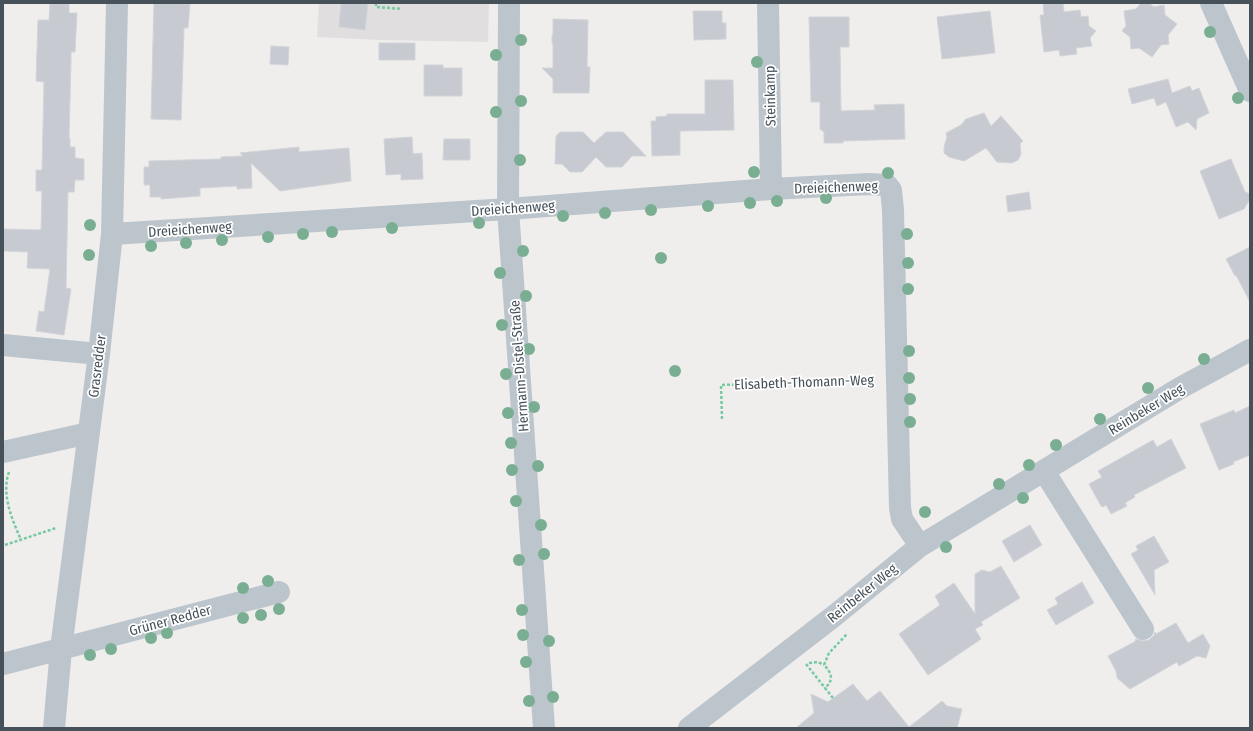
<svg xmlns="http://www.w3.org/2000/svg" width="1253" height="731" viewBox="0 0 1253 731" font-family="'Fira Sans Condensed',sans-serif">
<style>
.education{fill:#e1dedf}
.building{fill:#c7cad0;stroke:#d1d4d9}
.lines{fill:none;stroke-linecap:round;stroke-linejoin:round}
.path{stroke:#75caa0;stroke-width:2.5;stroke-dasharray:3 2;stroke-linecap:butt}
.minor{stroke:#bcc5cc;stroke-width:22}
.tree{fill:#7aae93}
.labels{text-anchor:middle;stroke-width:3.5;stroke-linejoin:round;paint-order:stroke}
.street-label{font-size:14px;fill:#46515a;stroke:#fff}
</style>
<rect width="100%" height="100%" fill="#f0eded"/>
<path class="education" d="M 319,3 L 489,3 L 488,42 L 380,40 L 317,37 Z"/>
<path class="building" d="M 50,3 L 68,3 L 69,4 L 69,13 L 77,13 L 75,52 L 71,52 L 71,60 L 69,138 L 70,138 L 70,147 L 75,147 L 75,158 L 84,159 L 84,180 L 75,180 L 74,192 L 68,192 L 66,288 L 71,289 L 64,335 L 36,331 L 39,311 L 44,312 L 50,269 L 27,268 L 28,252 L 3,251 L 3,229 L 41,230 L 42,191 L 36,191 L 36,170 L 42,170 L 44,82 L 36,81 L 38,20 L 49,20 Z
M 154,3 L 190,4 L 188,28 L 184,28 L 181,120 L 151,119 Z
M 341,3 L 368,3 L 365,30 L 339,27 Z
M 1043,3 L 1063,3 L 1064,12 L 1080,10 L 1081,17 L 1088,16 L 1089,26 L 1096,31 L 1090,38 L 1092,46 L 1076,48 L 1077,54 L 1060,56 L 1059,50 L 1044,52 L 1040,15 L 1044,15 Z
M 1141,3 L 1149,3 L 1154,7 L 1164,5 L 1165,15 L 1177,24 L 1168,35 L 1169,44 L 1161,45 L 1152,57 L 1139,48 L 1131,49 L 1130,37 L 1122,31 L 1126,26 L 1124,11 L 1136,9 Z
M 693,11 L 722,11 L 722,23 L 726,23 L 726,39 L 694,40 Z
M 990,11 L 995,53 L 942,59 L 937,17 Z
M 809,17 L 849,17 L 849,47 L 840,47 L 841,111 L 875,110 L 874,105 L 904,104 L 905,139 L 843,141 L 843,143 L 824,143 L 824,132 L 820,129 L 820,102 L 811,102 Z
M 553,19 L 588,20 L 587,67 L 590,67 L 589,93 L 553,93 L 553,79 L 542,68 L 553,68 L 553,44 L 552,43 L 552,36 L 553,34 Z
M 379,43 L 415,43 L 415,60 L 379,60 Z
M 271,46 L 289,47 L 288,65 L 270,64 Z
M 424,65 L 443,65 L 443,68 L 462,68 L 462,96 L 424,96 Z
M 1168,79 L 1172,93 L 1190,86 L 1192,91 L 1199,88 L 1209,113 L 1197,119 L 1196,130 L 1188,122 L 1176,127 L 1166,102 L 1157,106 L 1154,98 L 1132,104 L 1128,89 Z
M 705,80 L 733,80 L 734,130 L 680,131 L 680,155 L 652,156 L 651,121 L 656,121 L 656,117 L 667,116 L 667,114 L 705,114 Z
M 984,113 L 991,126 L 1001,116 L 1023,141 L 1020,144 L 1021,154 L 1018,160 L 1012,163 L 997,162 L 986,148 L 964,161 L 949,157 L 944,153 L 944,147 L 947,137 L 946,133 L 961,125 L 966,119 Z
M 560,132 L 583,132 L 594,143 L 606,132 L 623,132 L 646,156 L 632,156 L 622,167 L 606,167 L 596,157 L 582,172 L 570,172 L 562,164 L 555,164 L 556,136 Z
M 412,137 L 413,154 L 422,153 L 423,179 L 401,180 L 401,174 L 386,175 L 384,139 Z
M 444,139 L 470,139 L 470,160 L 443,160 Z
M 299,147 L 299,152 L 349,148 L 351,181 L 280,191 L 251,163 L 252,188 L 237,189 L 237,186 L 200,188 L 200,196 L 161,199 L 161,197 L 150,197 L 150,185 L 144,185 L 144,167 L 149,167 L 149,161 L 221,159 L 221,157 L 243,156 L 240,153 Z
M 1231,159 L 1245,192 L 1250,194 L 1250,199 L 1244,209 L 1219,219 L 1200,171 Z
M 1029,192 L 1031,209 L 1008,212 L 1006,196 Z
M 1250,247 L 1250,302 L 1236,275 L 1235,276 L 1226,259 Z
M 1250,406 L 1250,455 L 1233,462 L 1234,464 L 1219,470 L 1200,424 L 1234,410 L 1235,413 Z
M 1171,439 L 1186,468 L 1134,495 L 1135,497 L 1125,503 L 1127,506 L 1111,514 L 1106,505 L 1103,507 L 1101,506 L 1089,484 L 1102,477 L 1098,471 L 1153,440 L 1157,447 Z
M 1030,525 L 1042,545 L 1014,562 L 1002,541 Z
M 1154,536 L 1169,562 L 1154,570 L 1155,595 L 1131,554 L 1138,550 L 1136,546 Z
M 1001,566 L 1020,598 L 981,622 L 983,625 L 975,629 L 981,639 L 928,675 L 899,634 L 940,605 L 935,596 L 954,583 L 975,614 L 975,574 L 982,570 L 990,572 Z
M 1082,582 L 1094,603 L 1056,625 L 1047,610 L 1058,604 L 1055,598 Z
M 1176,623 L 1188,643 L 1203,634 L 1210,646 L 1206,658 L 1197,656 L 1179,666 L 1177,662 L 1130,689 L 1117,678 L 1116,671 L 1108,656 L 1136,641 L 1135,640 L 1136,639 L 1143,641 L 1149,640 L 1154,635 L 1155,632 L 1156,634 Z
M 853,684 L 867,701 L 880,691 L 909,727 L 942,701 L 947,706 L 962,709 L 957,728 L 796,728 L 814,713 L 811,694 L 828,702 Z"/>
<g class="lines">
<path class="path" d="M 376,3 L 376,7 L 402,9
M 722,419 L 721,385 L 876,380
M 9,472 C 1,494 12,519 21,540
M 5,545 L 56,528
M 809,663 L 818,662 L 824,665
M 806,664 L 825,688
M 833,698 L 825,688 C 834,680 832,673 824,665 L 829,653 L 847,634"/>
<path class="minor" d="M 509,3 L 508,209 L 544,728
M 768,3 L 771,189
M 1211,3 L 1250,91
M 112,234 L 508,209 L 771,189 L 869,184 L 887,185 L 891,190 L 893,210 L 900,508 L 902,519 L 920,546
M 3,345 L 99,354
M 3,452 L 89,433
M 1044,471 L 1143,629
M 3,664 L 279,592
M 54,728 L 61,649 L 99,354 L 112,234 L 117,3
M 689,728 L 834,616 L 920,546 L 1180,388 L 1250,350"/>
</g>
<g class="tree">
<circle cx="1210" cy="32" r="6"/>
<circle cx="521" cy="40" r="6"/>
<circle cx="496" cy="55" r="6"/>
<circle cx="757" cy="62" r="6"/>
<circle cx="1238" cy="98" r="6"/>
<circle cx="521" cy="101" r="6"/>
<circle cx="496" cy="112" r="6"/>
<circle cx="520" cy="160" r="6"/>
<circle cx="754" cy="172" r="6"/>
<circle cx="888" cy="173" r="6"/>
<circle cx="826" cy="198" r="6"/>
<circle cx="777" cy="201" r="6"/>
<circle cx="750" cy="203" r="6"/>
<circle cx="708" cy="206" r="6"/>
<circle cx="651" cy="210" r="6"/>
<circle cx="605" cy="213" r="6"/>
<circle cx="563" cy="216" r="6"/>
<circle cx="479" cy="223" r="6"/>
<circle cx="90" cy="225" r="6"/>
<circle cx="392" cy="228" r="6"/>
<circle cx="332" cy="232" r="6"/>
<circle cx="303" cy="234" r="6"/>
<circle cx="907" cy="234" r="6"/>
<circle cx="268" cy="237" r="6"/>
<circle cx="222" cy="240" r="6"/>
<circle cx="186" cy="243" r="6"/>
<circle cx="151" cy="246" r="6"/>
<circle cx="523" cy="251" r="6"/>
<circle cx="89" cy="255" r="6"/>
<circle cx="661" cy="258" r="6"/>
<circle cx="908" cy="263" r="6"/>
<circle cx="500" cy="273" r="6"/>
<circle cx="908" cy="289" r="6"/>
<circle cx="526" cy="296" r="6"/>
<circle cx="502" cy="325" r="6"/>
<circle cx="529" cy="349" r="6"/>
<circle cx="909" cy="351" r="6"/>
<circle cx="1204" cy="359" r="6"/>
<circle cx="675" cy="371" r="6"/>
<circle cx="506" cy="374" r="6"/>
<circle cx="909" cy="378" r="6"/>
<circle cx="1148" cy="388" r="6"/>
<circle cx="910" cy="399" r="6"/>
<circle cx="534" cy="407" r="6"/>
<circle cx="508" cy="413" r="6"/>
<circle cx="1100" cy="419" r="6"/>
<circle cx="910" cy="422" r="6"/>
<circle cx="511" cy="443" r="6"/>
<circle cx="1056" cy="445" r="6"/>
<circle cx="1029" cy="465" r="6"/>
<circle cx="538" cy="466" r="6"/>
<circle cx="512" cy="470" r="6"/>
<circle cx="999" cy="484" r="6"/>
<circle cx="1023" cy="498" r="6"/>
<circle cx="516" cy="501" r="6"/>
<circle cx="925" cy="512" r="6"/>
<circle cx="541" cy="525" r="6"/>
<circle cx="946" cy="547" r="6"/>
<circle cx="544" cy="554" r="6"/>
<circle cx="519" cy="560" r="6"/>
<circle cx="268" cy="581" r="6"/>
<circle cx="243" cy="588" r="6"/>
<circle cx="279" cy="609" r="6"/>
<circle cx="522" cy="610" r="6"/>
<circle cx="261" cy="615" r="6"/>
<circle cx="243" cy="618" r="6"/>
<circle cx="167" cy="633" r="6"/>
<circle cx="523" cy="635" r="6"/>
<circle cx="151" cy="638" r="6"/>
<circle cx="549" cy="641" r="6"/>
<circle cx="111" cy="649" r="6"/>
<circle cx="90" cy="655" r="6"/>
<circle cx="526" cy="662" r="6"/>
<circle cx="553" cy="697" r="6"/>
<circle cx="529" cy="701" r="6"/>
</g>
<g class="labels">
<g class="street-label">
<text transform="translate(770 96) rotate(-91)" y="5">Steinkamp</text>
<text transform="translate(836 187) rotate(-2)" y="5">Dreieichenweg</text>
<text transform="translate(513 208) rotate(-4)" y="5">Dreieichenweg</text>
<text transform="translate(190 229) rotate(-4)" y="5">Dreieichenweg</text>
<text transform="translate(97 366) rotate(-83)" y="5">Grasredder</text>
<text transform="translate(519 366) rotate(-94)" y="5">Hermann-Distel-Straße</text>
<text transform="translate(804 382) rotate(-2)" y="5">Elisabeth-Thomann-Weg</text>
<text transform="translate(1146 409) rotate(-31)" y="5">Reinbeker Weg</text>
<text transform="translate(862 593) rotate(-39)" y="5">Reinbeker Weg</text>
<text transform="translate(170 620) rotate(-15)" y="5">Grüner Redder</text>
</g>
</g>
<rect width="1253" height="731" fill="none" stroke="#46515a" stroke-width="8"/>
</svg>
